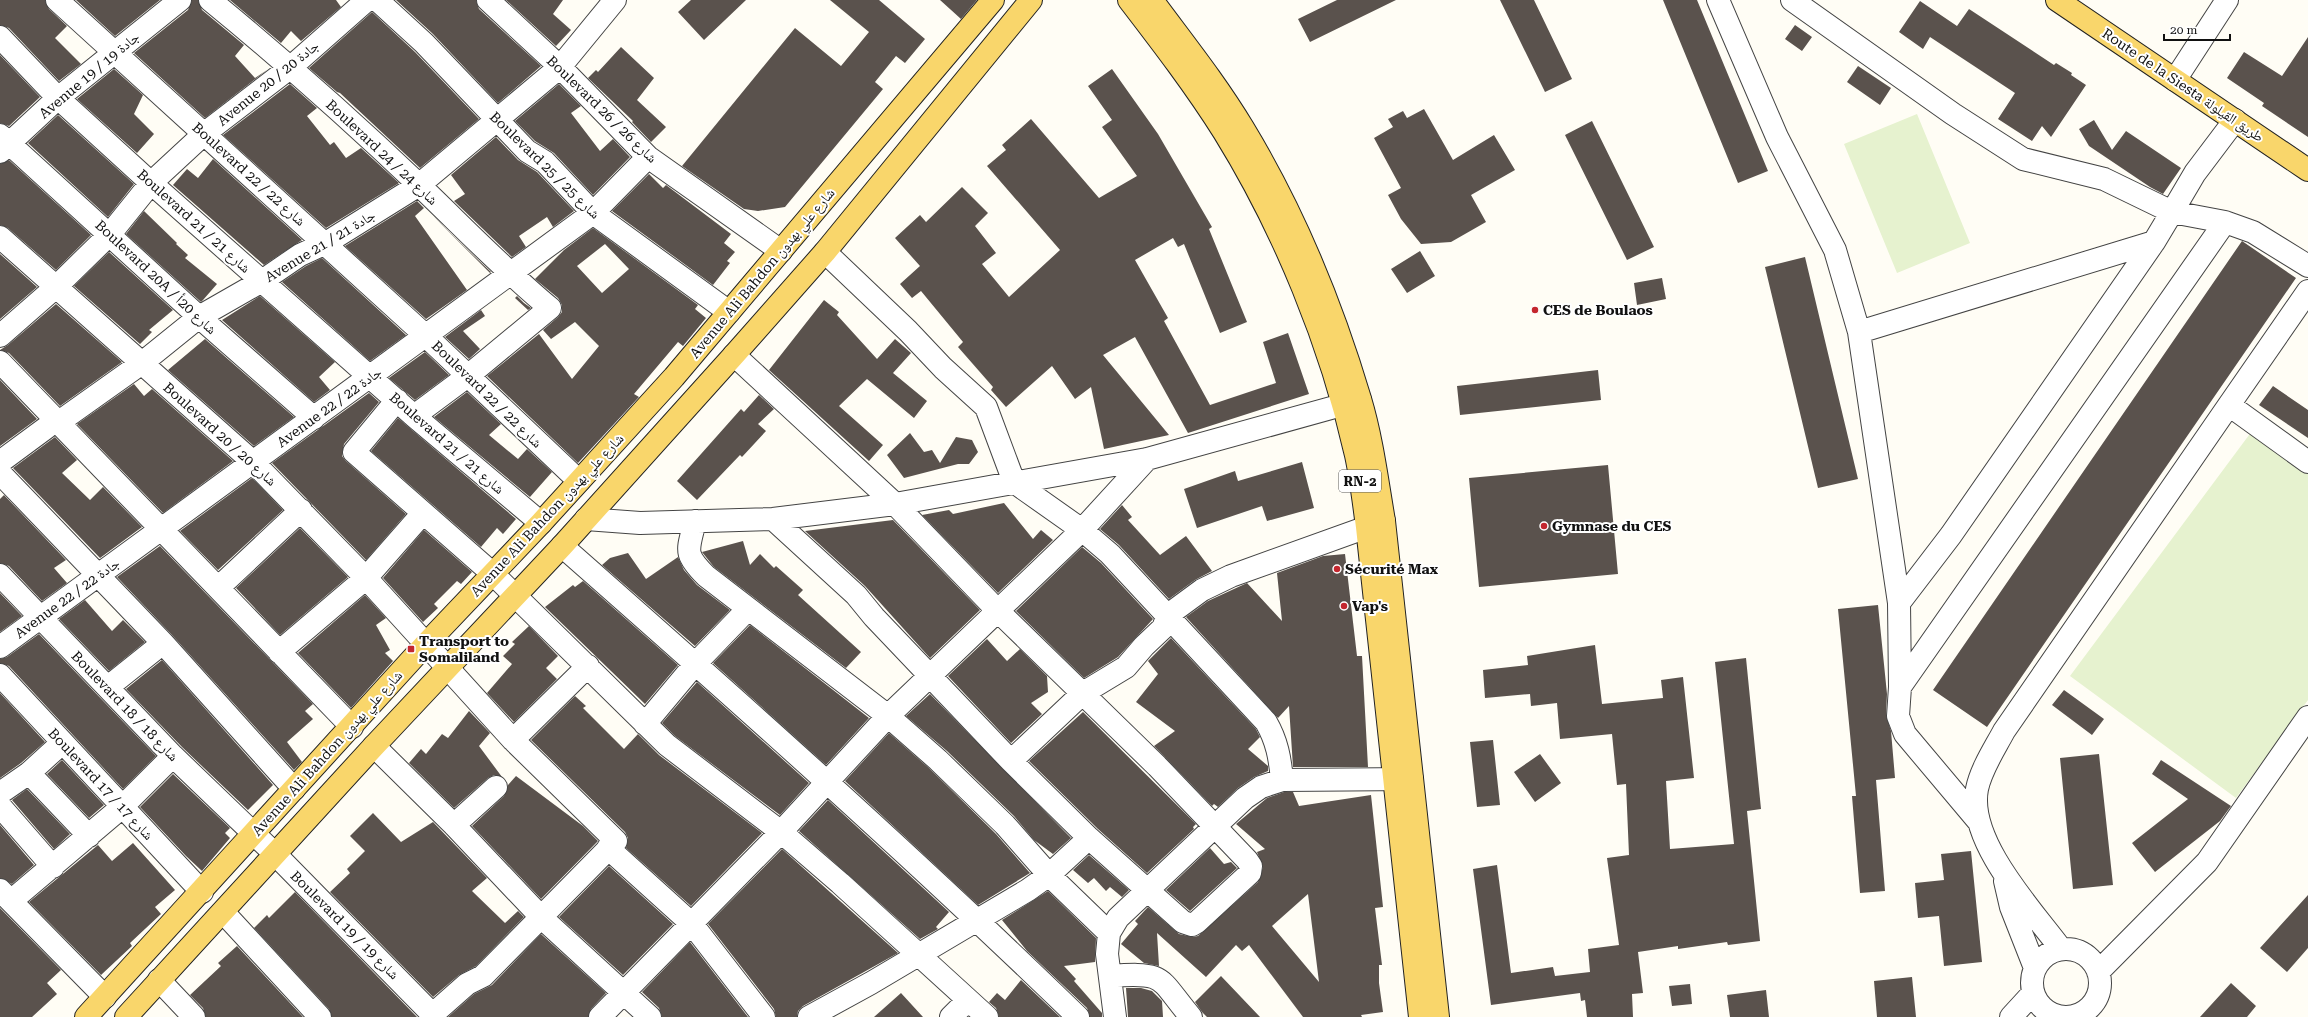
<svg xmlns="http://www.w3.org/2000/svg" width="2308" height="1017" viewBox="0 0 2308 1017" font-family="'Roboto Serif','Noto Naskh Arabic',serif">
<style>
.pitch{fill:#e6f2cf}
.building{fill:#5a524d;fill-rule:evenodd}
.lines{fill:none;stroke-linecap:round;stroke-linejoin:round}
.minor-casing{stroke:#444;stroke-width:24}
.major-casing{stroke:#222;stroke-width:24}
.minor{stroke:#fff;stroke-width:22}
.major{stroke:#f9d66b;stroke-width:22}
.poi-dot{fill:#c4262e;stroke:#fff;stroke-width:1.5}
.labels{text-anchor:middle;stroke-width:4;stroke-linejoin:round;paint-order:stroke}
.shield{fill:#fff;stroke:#585858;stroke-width:1}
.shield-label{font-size:13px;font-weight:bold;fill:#111}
.street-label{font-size:14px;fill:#111;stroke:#fff}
.poi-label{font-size:14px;font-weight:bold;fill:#111;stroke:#fff;text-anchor:start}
</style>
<rect width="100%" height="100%" fill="#fffdf5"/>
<path class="pitch" d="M 1917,114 L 1970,243 L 1897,273 L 1844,144 Z
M 2252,431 L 2308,473 L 2308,700 L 2236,798 L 2070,676 Z"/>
<path class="building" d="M 0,0 L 45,0 L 49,9 L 67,26 L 55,38 L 81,64 L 59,81 L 9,28 L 0,25 Z
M 76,0 L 160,0 L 115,36 Z
M 192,0 L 198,0 L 202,10 L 244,45 L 235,56 L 255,78 L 267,70 L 205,118 L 134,53 L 188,10 Z
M 230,0 L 336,0 L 341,7 L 301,41 L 291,31 L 281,43 Z
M 396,0 L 476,0 L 479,9 L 541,66 L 498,103 L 433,34 Z
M 506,0 L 563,0 L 553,14 L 571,30 L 556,46 Z
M 691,0 L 746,0 L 704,40 L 678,12 Z
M 830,0 L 879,0 L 925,39 L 905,63 L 896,56 L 875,82 L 883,89 L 785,207 L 758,211 L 744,209 L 682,166 L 795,28 L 841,66 L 869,32 Z
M 940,0 L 977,0 L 961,19 Z
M 1337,0 L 1396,0 L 1310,42 L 1298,19 Z
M 1500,0 L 1534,0 L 1572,79 L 1545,92 Z
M 1663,0 L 1697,0 L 1768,171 L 1738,183 Z
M 1920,1 L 1957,26 L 1969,9 L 2054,65 L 2056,63 L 2072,73 L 2071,75 L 2086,85 L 2051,137 L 2042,126 L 2032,141 L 1998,119 L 2015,93 L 1930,37 L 1923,49 L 1899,32 Z
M 372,12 L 415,52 L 479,119 L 420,168 L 340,93 L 337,92 L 309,68 Z
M 1795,25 L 1812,37 L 1802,51 L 1785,39 Z
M 2308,37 L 2308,137 L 2262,106 L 2264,103 L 2227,78 L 2244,52 L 2282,76 Z
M 621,47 L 654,78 L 637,100 L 666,127 L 651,142 L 632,122 L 633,121 L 588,78 L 596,70 L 598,72 Z
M 0,55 L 40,97 L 9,126 L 0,123 Z
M 1858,66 L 1891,88 L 1880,105 L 1847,82 Z
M 114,69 L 143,95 L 134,114 L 154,134 L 137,153 L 77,99 Z
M 1112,69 L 1158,134 L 1212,227 L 1209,229 L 1247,322 L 1220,333 L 1184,244 L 1178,247 L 1173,238 L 1135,260 L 1168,318 L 1164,321 L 1210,405 L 1276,383 L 1263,342 L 1288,333 L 1309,394 L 1188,433 L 1135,337 L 1103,355 L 1169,435 L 1104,449 L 1091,387 L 1075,399 L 1052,366 L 1006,407 L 991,390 L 993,387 L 958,347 L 963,342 L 921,291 L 912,298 L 900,284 L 920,266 L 895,238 L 920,215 L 926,222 L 962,187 L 988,213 L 975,226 L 996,253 L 982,264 L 1009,297 L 1060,250 L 987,166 L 1006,150 L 1002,145 L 1031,119 L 1099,198 L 1137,176 L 1102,127 L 1112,120 L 1088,86 Z
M 290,84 L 317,108 L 307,116 L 330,145 L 334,142 L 346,158 L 361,148 L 399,183 L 326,228 L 223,135 Z
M 559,84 L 581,106 L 571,113 L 600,151 L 613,139 L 630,157 L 593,195 L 554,153 L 535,141 L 515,121 Z
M 1424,109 L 1453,160 L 1494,135 L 1515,170 L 1471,195 L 1486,222 L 1451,242 L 1421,244 L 1401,219 L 1388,195 L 1401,188 L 1374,138 L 1393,127 L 1388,119 L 1403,111 L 1407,118 Z
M 58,115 L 134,184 L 108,217 L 28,143 Z
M 2094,120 L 2112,150 L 2126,131 L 2181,168 L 2163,194 L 2150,187 L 2089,146 L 2079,129 Z
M 1592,121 L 1654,247 L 1627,260 L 1565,135 Z
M 496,137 L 518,160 L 537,172 L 574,211 L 553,227 L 547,217 L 519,236 L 526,247 L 512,257 L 454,201 L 465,194 L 451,175 Z
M 213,159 L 302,240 L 264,265 L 173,185 L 187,169 L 198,178 Z
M 9,160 L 91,235 L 56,270 L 8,228 L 0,225 L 0,164 Z
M 649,174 L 663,188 L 666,185 L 731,234 L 724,243 L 735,252 L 727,261 L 730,263 L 713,285 L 612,211 Z
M 417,201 L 424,208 L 415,216 L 467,290 L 426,319 L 345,246 Z
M 144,211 L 177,243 L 176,244 L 188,255 L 185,258 L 217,284 L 203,300 L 201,302 L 126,234 Z
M 433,216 L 474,256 L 491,272 L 490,273 Z
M 593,228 L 698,305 L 695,309 L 706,318 L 683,346 L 678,342 L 634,394 L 639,397 L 578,463 L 487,376 L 539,334 L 572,379 L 599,346 L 575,322 L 551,339 L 543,330 L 558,317 L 562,312 L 562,305 L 558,298 L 535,279 L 564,250 ZM 605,244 L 629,269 L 602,293 L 577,266 Z
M 2242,241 L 2296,278 L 1987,727 L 1933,690 Z
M 1420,251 L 1435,276 L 1407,293 L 1391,269 Z
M 109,252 L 173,310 L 149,330 L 152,332 L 140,344 L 74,286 Z
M 0,254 L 37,287 L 0,319 Z
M 1805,257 L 1858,479 L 1818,488 L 1765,267 Z
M 322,258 L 406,335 L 370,361 L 282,282 L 306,266 Z
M 1662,278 L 1666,299 L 1637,305 L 1634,283 Z
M 260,296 L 335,362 L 319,377 L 330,390 L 314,402 L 222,320 Z
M 517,296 L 524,303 L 531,308 L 528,310 L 515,298 Z
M 824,300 L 839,312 L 837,315 L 877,359 L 895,339 L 911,353 L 893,373 L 927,401 L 914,418 L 867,379 L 839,406 L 883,445 L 869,461 L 769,370 Z
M 56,304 L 122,362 L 60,406 L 9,353 L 0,350 L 8,345 Z
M 481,310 L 485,316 L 463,331 L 480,349 L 469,359 L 445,337 Z
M 205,339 L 294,417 L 254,446 L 168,370 Z
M 425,352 L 449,375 L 415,400 L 389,378 Z
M 1598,370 L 1601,400 L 1460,415 L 1457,386 Z
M 0,380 L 37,419 L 0,446 Z
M 134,384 L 144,396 L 152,389 L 233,461 L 163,513 L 77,424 Z
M 2273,386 L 2308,410 L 2308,438 L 2259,405 Z
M 467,392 L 501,424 L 489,435 L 518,459 L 527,449 L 552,472 L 530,497 L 434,417 Z
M 369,393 L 379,402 L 344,444 L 342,456 L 346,461 L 406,514 L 366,560 L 272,463 Z
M 759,395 L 774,409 L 758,424 L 766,431 L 742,457 L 740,455 L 697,500 L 677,481 L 741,409 L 744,412 Z
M 398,418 L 516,519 L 503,534 L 497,528 L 481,547 L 371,451 Z
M 910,433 L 924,452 L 932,450 L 940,463 L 956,437 L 972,440 L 978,452 L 969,464 L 958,464 L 904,478 L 887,455 Z
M 55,437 L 77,460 L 62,473 L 90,500 L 103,487 L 142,527 L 100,558 L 13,468 Z
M 1302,462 L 1314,508 L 1267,521 L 1262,506 L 1197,528 L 1184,489 L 1235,471 L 1238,481 Z
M 1608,465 L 1618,574 L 1479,587 L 1469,478 Z
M 252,478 L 283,510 L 218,570 L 180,531 Z
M 4,495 L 66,560 L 54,568 L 67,583 L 42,601 L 9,566 L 0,563 L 0,499 Z
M 1004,503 L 1033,539 L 1041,530 L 1053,540 L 998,593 L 922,515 L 949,510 L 953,514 Z
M 1122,505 L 1132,517 L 1128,520 L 1160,555 L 1186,536 L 1212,571 L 1195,580 L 1169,599 L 1119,545 L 1100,529 Z
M 893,520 L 980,610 L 930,658 L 865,586 L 805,531 Z
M 300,528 L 348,577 L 280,635 L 236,588 Z
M 424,530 L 472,572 L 461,584 L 457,581 L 434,604 L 438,608 L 423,622 L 383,578 Z
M 743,541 L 750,565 L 760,554 L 774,568 L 776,566 L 803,590 L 798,595 L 861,652 L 846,668 L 714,567 L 702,552 Z
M 160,546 L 313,704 L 305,711 L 313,719 L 287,742 L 302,762 L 294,770 L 172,635 L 117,577 Z
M 1082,547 L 1101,563 L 1153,619 L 1118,657 L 1084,678 L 1016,611 Z
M 628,553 L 646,579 L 678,557 L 684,570 L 697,585 L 730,610 L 695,646 L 602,565 L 610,558 Z
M 1345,554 L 1357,656 L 1362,656 L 1368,767 L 1293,767 L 1289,706 L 1278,718 L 1186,617 L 1208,601 L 1247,583 L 1282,621 L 1277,573 L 1323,556 Z
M 583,581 L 678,665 L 645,704 L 545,607 L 573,585 L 575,587 Z
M 0,593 L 22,616 L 0,632 Z
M 365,595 L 386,618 L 376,625 L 390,650 L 385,653 L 393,661 L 351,708 L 298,653 Z
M 85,600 L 112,631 L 123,620 L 145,642 L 109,671 L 59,619 Z
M 1878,605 L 1887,694 L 1886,715 L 1891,731 L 1895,778 L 1876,780 L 1885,891 L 1860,893 L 1852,796 L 1856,796 L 1838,609 Z
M 750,625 L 869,718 L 826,765 L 713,663 Z
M 529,626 L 558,656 L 546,668 L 557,679 L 514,722 L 487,693 L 512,664 L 503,656 L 515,644 L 512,642 Z
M 39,634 L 156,756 L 123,789 L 9,666 L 0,663 L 0,659 L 7,657 Z
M 1171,638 L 1256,729 L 1260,737 L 1248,749 L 1268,766 L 1268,771 L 1254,777 L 1238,788 L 1218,807 L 1214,804 L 1212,806 L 1154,746 L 1175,731 L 1136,702 L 1158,674 L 1148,661 Z
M 987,639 L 1007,661 L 1020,649 L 1047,676 L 1048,692 L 1031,703 L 1042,714 L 1011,743 L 948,676 Z
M 1595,645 L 1602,704 L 1663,698 L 1661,680 L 1683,677 L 1694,778 L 1666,781 L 1670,849 L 1734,844 L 1715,662 L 1746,658 L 1761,809 L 1747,811 L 1760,941 L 1728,945 L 1727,942 L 1678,949 L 1678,946 L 1638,952 L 1643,993 L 1632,994 L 1633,1017 L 1587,1017 L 1585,1000 L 1581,1001 L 1580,993 L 1491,1005 L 1473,869 L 1497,865 L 1511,973 L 1553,967 L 1555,976 L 1590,972 L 1588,949 L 1619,945 L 1607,858 L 1629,855 L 1626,784 L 1617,785 L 1612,734 L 1560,739 L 1557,703 L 1531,706 L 1530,694 L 1485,698 L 1483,670 L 1528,665 L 1527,656 Z
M 162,660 L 273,785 L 248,810 L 182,747 L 126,689 Z
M 697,682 L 809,783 L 780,815 L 675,736 L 662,723 Z
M 2064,690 L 2104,719 L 2092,735 L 2052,705 Z
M 0,693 L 45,742 L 21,763 L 0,778 Z
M 930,694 L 1071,838 L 1053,854 L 1034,840 L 1014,816 L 947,751 L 906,716 Z
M 575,696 L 586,706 L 583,708 L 624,749 L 638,734 L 659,755 L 762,833 L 691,906 L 626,848 L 628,838 L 625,832 L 531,740 Z
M 469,711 L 490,733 L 479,746 L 502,777 L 494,775 L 488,778 L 454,808 L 409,763 L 421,749 L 426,754 L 442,734 L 448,738 Z
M 1083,712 L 1196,824 L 1193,827 L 1194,829 L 1147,873 L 1098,829 L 1029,761 Z
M 889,733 L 930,769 L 996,834 L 1030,873 L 978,905 L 845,781 Z
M 1493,740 L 1500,805 L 1477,807 L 1470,742 Z
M 1540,754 L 1561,783 L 1535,802 L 1514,772 Z
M 2099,754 L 2113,885 L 2073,889 L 2060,758 Z
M 62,760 L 104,805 L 89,818 L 47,774 Z
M 2161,760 L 2231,806 L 2220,821 L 2155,872 L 2132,843 L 2188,799 L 2152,774 Z
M 173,774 L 230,828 L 225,833 L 230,838 L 202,871 L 186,856 L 140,807 Z
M 516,776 L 583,826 L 598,841 L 541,899 L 472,826 L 504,796 L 508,785 Z
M 27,789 L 70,834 L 54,849 L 12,800 Z
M 1284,792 L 1293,792 L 1299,806 L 1371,795 L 1383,907 L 1375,908 L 1382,965 L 1379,965 L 1379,983 L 1383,1012 L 1361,1015 L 1362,1017 L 1303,1017 L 1249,945 L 1242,951 L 1236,945 L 1206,977 L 1157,933 L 1159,966 L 1144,963 L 1121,944 L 1138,924 L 1135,921 L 1148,907 L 1179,934 L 1193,937 L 1198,936 L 1258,882 L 1263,867 L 1257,852 L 1265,849 L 1236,824 L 1267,798 ZM 1308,894 L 1319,982 L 1272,926 Z
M 828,800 L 949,912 L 936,927 L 938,929 L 920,939 L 799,831 Z
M 373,813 L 401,842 L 433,822 L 487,878 L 472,891 L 505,923 L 518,911 L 524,917 L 476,966 L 459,975 L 433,997 L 330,892 L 350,873 L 347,869 L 365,851 L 350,836 Z
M 0,825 L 34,865 L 12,884 L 0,878 Z
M 133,843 L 175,890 L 155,907 L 161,914 L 130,943 L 132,946 L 101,975 L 29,902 L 98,845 L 112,861 Z
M 1210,848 L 1224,864 L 1231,862 L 1237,868 L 1190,911 L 1166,890 Z
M 782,849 L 898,953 L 803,1006 L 798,1011 L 797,1017 L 776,1017 L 774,1009 L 708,924 Z
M 1971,851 L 1982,962 L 1944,966 L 1939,916 L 1918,918 L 1915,883 L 1944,880 L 1941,854 Z
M 1089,855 L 1129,890 L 1122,897 L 1110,887 L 1106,891 L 1094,878 L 1088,883 L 1073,870 Z
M 609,866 L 673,924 L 623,975 L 559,917 Z
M 1048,891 L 1096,938 L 1095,962 L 1064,966 L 1076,979 L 1074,981 L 1102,1013 L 1102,1017 L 1090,1017 L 1087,1008 L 1027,951 L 1002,920 Z
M 295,892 L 417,1017 L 332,1017 L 329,1009 L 254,928 L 267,915 L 269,918 Z
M 2308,895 L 2308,948 L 2287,972 L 2260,948 Z
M 0,908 L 61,970 L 47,983 L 57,994 L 32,1017 L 0,1017 Z
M 541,934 L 606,993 L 591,1009 L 588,1017 L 448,1017 L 474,994 L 492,985 Z
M 690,942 L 748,1017 L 662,1017 L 659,1008 L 642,992 Z
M 237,946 L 303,1017 L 206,1017 L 203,1008 L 190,995 L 221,966 L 218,963 Z
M 1221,976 L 1260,1017 L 1207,1017 L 1202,1012 L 1195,1002 Z
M 1912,977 L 1916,1017 L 1877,1017 L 1874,981 Z
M 1021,980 L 1060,1017 L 999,1017 L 996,1008 L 989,1002 L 997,993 L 1005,1000 Z
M 2231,983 L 2256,1006 L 2247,1017 L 2200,1017 Z
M 1690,984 L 1692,1004 L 1672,1006 L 1669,986 Z
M 1126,988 L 1141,988 L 1152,991 L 1162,1001 L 1163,1017 L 1128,1017 Z
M 1766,990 L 1769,1017 L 1730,1017 L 1727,995 Z
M 901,993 L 923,1017 L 874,1017 Z"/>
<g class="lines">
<defs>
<path id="minor" d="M 57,0 L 426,336 L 579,481
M 210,0 C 282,59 351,120 418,184 C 462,226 503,269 550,308 L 469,375 L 414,416
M 377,0 L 424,43 L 527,151 L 545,162 L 593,213 L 729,312
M 488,0 L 560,67 L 648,157 L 781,251
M 1718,0 L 1777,137 L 1835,250 L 1859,332 L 1899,603
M 1792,0 L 1953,114 L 2023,159 L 2104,179 L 2172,212 L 2195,173 L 2235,120
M 0,37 L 58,98 L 151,183 L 414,416 L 541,523
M 2175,80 L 2227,0
M 0,135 L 199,317 L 314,418
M 0,152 L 58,98 L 180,0
M 0,237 L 253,462 L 366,578 L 513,740 L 616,841 L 483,976 L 467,984 L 433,1014
M 825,252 L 908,331 L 943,368 L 986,407 L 1014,482 L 1082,530 L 1110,554 L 1266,722 C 1277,741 1280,758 1282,780
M 1859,332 L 2154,242
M 0,336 L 57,286 L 110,234 L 151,183 L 205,133 L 291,67 L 367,0
M 734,355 L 895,504 L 998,611 L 1157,766 L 1247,860 L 1251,866 L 1250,873 L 1197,922 L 1192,925 L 1183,922 L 1089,838 L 1011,761 L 874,617 L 856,595 L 773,519
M 0,362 L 352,727
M 397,400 L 354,452 L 493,574 L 667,745 L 781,832 L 840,883 L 987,1017
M 2229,405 L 2308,291
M 0,462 L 50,425 L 59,422 L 142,363 L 199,317 L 262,281 L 300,255 L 326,243 L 419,185 L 560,67 L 615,0
M 0,473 L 163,643 L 294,789
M 586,519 L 640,523 L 773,519 L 895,504 L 1147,459 L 1360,400
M 695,521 C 688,551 683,553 706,576 L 888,716 L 938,760 L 1005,825 L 1049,875 L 1109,933
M 562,546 C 737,700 911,855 1078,1017
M 0,575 L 173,756 L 276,855 L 435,1017
M 218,588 L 301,510
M 0,647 L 593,213 L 648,157
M 279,652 L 366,578 L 423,513
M 0,675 L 202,892
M 108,687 L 163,643
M 1900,687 L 1899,603 L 1951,535 L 2154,242 L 2172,212 L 2225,222
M 645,724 L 696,663 L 747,610
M 513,740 L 588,666
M 374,746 L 454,825 L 542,918 L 650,1017
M 1011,761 L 1083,693 L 1126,667 L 1144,646 L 1163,628 L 1168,615 L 1202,590 L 1231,576 L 1384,521
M 29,773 L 89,836
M 0,793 L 29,773 L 62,743
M 0,806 L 53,867
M 1979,822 L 1905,734 L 1898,716 L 1900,687 L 2225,222 L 2253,232 L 2308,266
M 454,825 L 496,787
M 608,848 L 692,924 L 764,1017
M 2005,881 L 2011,907 L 2035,968
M 0,890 L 105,997
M 11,901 L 122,807 L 173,756
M 223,912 L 320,1017
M 2061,949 C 2032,910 1967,841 1977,789 C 1981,769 1995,748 2004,731 L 2229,405 L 2308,462
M2032 983a34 34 0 1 1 68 0a34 34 0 1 1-68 0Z
M 2098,972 L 2207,862 L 2308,717
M 1110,976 C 1167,972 1157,977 1191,1017
M 159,980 L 194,1017
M 600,1017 L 781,832 L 888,716 L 1082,530 L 1147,459
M 809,1017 L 871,983 L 1028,890 L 1049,875 L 1089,838
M 951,1017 L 968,1000
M 1115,1017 L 1107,954 L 1109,933 L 1118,918 L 1245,798 L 1261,787 L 1282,780 L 1412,779
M 2011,1017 L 2033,993"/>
<path id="major" d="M 1129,0 C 1162,43 1195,86 1224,132 C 1284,229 1331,344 1356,455 C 1361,478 1364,503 1367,527 L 1420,1017
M 1152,0 C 1183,42 1216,83 1243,128 C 1294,212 1332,305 1360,399 C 1372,439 1377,480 1384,521 L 1438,1017
M 2057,0 L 2308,170
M 86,1017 L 425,645 L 541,523 L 674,377 L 993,0
M 126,1017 L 374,746 L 562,546 L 734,355 L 825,252 L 1031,0"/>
</defs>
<use href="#minor" class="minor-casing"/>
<use href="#major" class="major-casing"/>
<use href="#minor" class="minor"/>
<use href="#major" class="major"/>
</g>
<g class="poi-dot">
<circle cx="1535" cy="310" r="4"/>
<circle cx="1544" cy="526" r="4"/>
<circle cx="1337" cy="569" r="4"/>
<circle cx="1344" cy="606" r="4"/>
<rect x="407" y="645" width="8" height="8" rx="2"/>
</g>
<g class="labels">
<rect class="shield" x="1339" y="470" width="42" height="22" rx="3"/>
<g class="shield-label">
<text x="1360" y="486">RN-2</text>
</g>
<g class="street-label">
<text transform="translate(89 75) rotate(-40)" y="5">Avenue 19 / جادة 19</text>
<text transform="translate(268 83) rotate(-39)" y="5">Avenue 20 / جادة 20</text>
<text transform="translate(2183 85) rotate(34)" y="5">Route de la Siesta طريق القيلولة</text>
<text transform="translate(602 109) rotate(44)" y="5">Boulevard 26 / شارع 26</text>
<text transform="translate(382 152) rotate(43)" y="5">Boulevard 24 / شارع 24</text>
<text transform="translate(545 165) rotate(44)" y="5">Boulevard 25 / شارع 25</text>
<text transform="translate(249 174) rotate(42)" y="5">Boulevard 22 / شارع 22</text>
<text transform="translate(194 221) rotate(42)" y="5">Boulevard 21 / شارع 21</text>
<text transform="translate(320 246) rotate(-31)" y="5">Avenue 21 / جادة 21</text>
<text transform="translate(762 273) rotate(-50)" y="5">Avenue Ali Bahdon شارع علي بهدون</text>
<text transform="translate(156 277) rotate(43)" y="5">Boulevard 20A / شارع 20أ</text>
<text transform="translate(487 394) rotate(44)" y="5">Boulevard 22 / شارع 22</text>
<text transform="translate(329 407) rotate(-36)" y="5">Avenue 22 / جادة 22</text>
<text transform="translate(220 434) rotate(42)" y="5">Boulevard 20 / شارع 20</text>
<text transform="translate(447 443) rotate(41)" y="5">Boulevard 21 / شارع 21</text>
<text transform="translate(547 515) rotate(-47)" y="5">Avenue Ali Bahdon شارع علي بهدون</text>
<text transform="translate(67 598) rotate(-36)" y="5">Avenue 22 / جادة 22</text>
<text transform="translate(125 706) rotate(46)" y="5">Boulevard 18 / شارع 18</text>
<text transform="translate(327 753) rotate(-48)" y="5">Avenue Ali Bahdon شارع علي بهدون</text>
<text transform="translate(101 784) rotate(47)" y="5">Boulevard 17 / شارع 17</text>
<text transform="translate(345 925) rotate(45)" y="5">Boulevard 19 / شارع 19</text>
</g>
<g class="poi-label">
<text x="1543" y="315">CES de Boulaos</text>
<text x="1552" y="531">Gymnase du CES</text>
<text x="1345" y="574">Sécurité Max</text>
<text x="1352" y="611">Vap's</text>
<text x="419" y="646">Transport to<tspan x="419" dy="16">Somaliland</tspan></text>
</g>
</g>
<path d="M2164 34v6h66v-6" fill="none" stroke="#111111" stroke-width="2"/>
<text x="2170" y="34" font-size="12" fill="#111111" stroke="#ffffff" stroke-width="3" paint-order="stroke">20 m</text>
</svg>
